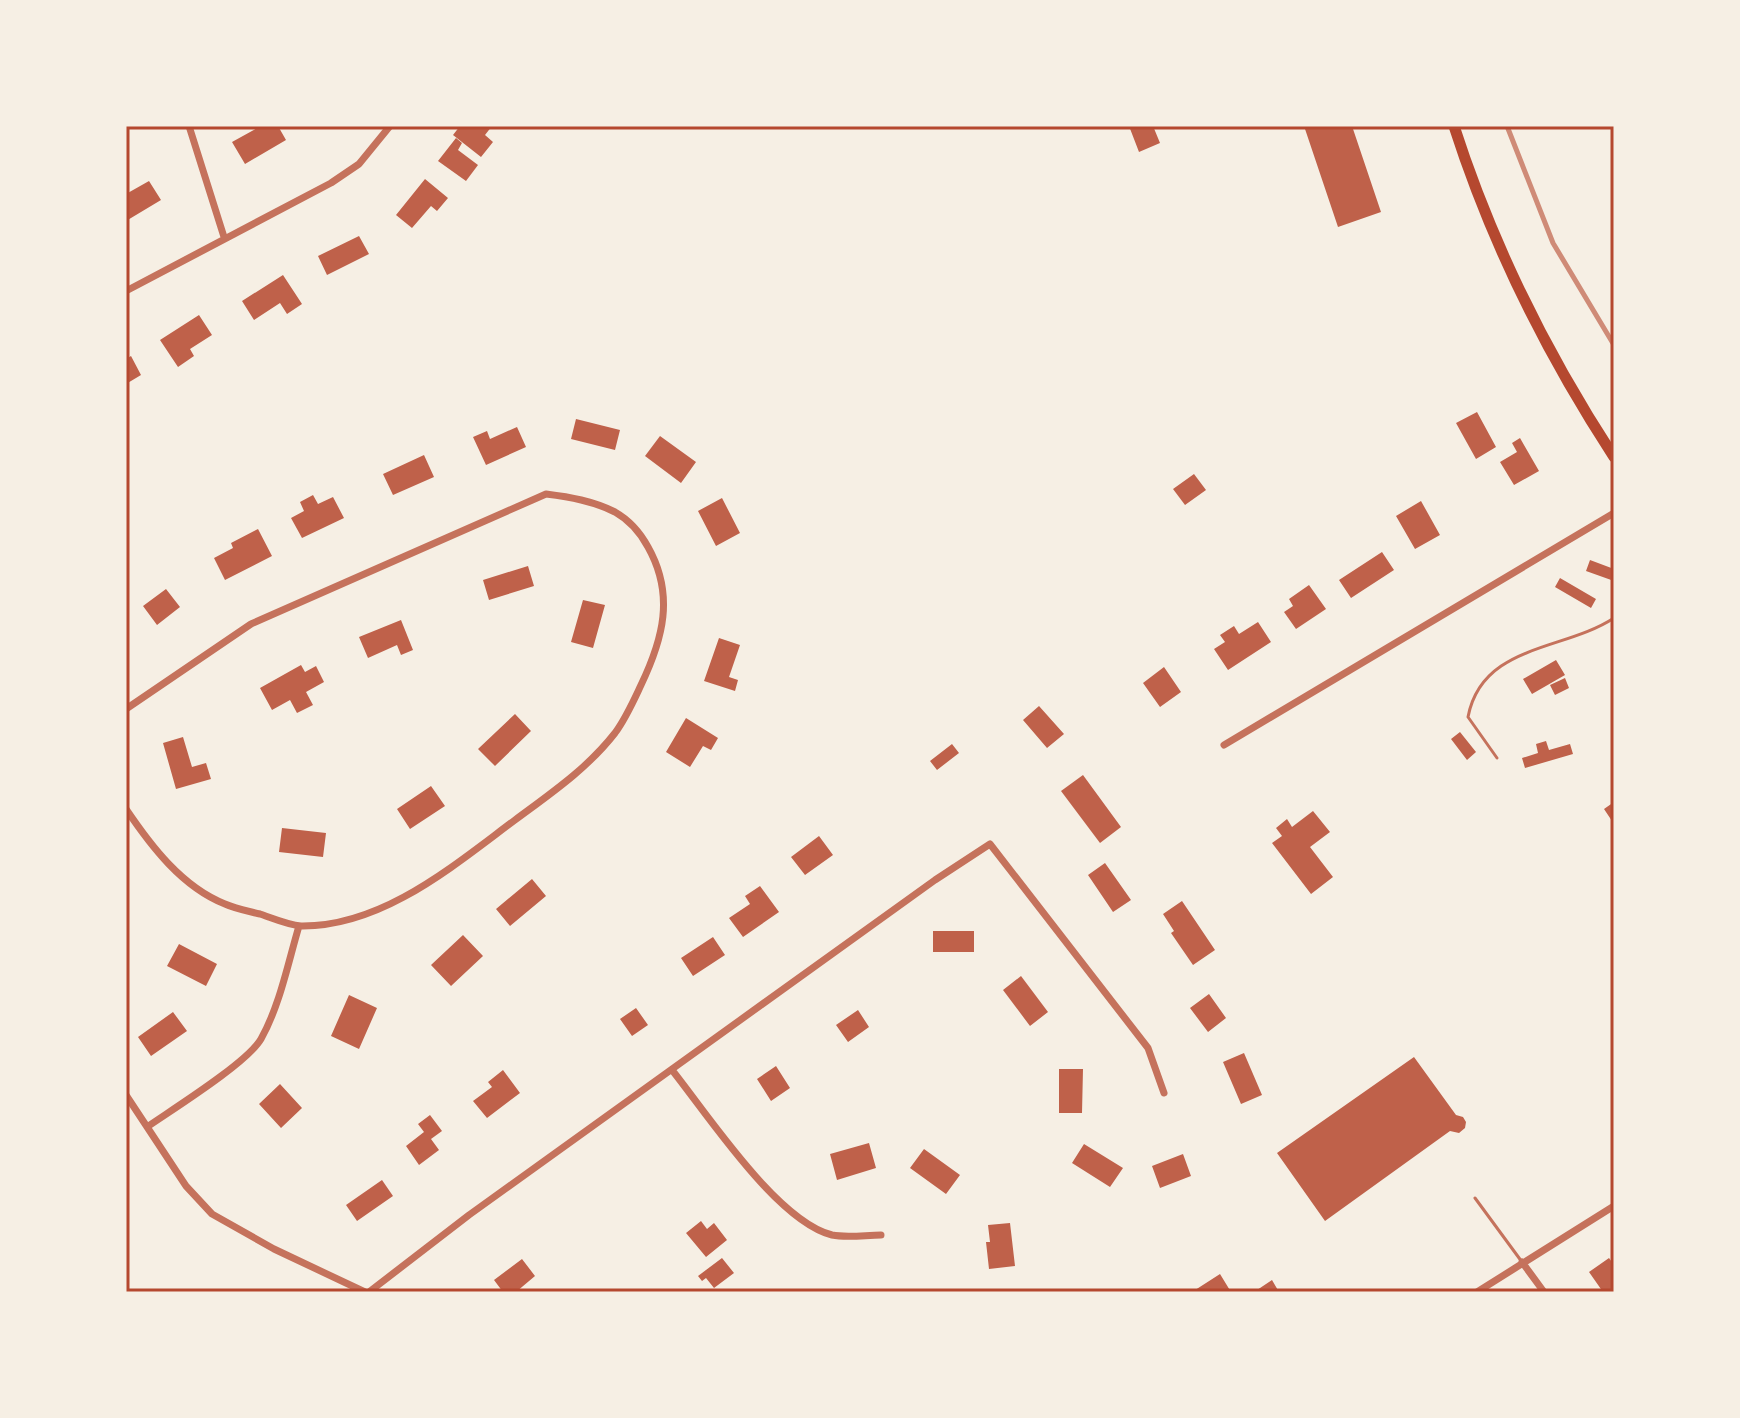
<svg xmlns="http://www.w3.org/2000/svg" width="1740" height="1418" viewBox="0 0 1740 1418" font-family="Manrope,sans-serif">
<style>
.building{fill:#bf614a}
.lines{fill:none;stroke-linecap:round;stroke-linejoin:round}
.service{stroke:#c5725c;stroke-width:3}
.minor{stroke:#c5725c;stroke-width:7}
.primary{stroke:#b5482f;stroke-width:11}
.rail{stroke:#cf8b77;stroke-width:5}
.neatline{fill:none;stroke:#b5482f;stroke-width:3}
</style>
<rect width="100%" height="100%" fill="#f6efe4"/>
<path class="building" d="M 261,126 L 278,126 L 286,140 L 245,164 L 232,142 Z
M 460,126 L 492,126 L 485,135 L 493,142 L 481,157 L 453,135 Z
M 1129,126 L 1153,126 L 1160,143 L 1139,152 Z
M 1304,126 L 1352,126 L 1381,212 L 1338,227 Z
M 456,138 L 462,143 L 458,150 L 478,165 L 466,181 L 438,161 Z
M 425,179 L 448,198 L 437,211 L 431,206 L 412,228 L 396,215 Z
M 149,181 L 161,200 L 126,221 L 126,194 Z
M 359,236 L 369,254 L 327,275 L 318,256 Z
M 283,275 L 302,304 L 287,314 L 280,303 L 254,320 L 242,301 Z
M 199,315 L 212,335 L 190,349 L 194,356 L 178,367 L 160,340 Z
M 131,356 L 141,375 L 126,384 L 126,359 Z
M 1477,412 L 1496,447 L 1476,459 L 1456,423 Z
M 576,419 L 620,430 L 615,450 L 571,439 Z
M 517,427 L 526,447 L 486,465 L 473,437 L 487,431 L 490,439 Z
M 660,436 L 696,462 L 681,483 L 645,456 Z
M 1520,438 L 1539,471 L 1514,485 L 1500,462 L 1517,452 L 1512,443 Z
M 424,455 L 434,477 L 393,495 L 383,474 Z
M 1194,474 L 1206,490 L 1185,505 L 1173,489 Z
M 313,495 L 318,504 L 333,497 L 344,518 L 302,538 L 291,518 L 304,511 L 300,502 Z
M 722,498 L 740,533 L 716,546 L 698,511 Z
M 1421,501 L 1440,535 L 1415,549 L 1396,516 Z
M 258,529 L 272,556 L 225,580 L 214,558 L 233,548 L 231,543 Z
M 1382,552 L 1394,570 L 1351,598 L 1339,580 Z
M 1590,560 L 1614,569 L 1614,581 L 1586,571 Z
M 528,566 L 534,586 L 489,600 L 483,580 Z
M 1560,578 L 1596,599 L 1591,608 L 1555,587 Z
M 1309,585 L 1326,609 L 1296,629 L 1284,612 L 1293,606 L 1289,599 Z
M 166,589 L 180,607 L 157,625 L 143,606 Z
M 583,600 L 605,605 L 593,648 L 571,642 Z
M 401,620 L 413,650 L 401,655 L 397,645 L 368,658 L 359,637 Z
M 1258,622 L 1271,642 L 1228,670 L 1214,649 L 1225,642 L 1220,635 L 1234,626 L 1239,634 Z
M 719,638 L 740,645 L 729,677 L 738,680 L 735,691 L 704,681 Z
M 1556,660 L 1565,675 L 1532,694 L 1523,679 Z
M 301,665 L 305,672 L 316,666 L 324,682 L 306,692 L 313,705 L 297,713 L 290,700 L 272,710 L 260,688 Z
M 1164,667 L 1181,692 L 1160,707 L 1143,683 Z
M 1565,678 L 1569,688 L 1555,695 L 1550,685 Z
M 1039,706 L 1064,734 L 1047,748 L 1023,720 Z
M 515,714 L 531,731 L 495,766 L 478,749 Z
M 686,718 L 718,738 L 711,750 L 703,746 L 690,767 L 666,752 Z
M 1460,732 L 1476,752 L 1467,760 L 1451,739 Z
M 183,737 L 192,767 L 206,763 L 211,779 L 176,789 L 163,743 Z
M 1546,741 L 1549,750 L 1570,744 L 1573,754 L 1525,768 L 1522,758 L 1538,753 L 1536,744 Z
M 952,744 L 959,753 L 937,770 L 930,761 Z
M 1083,775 L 1121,827 L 1100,843 L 1061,791 Z
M 431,786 L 445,806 L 410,829 L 397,809 Z
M 1614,802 L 1614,824 L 1604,809 Z
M 1313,811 L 1330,832 L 1310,847 L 1333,877 L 1311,894 L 1272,843 L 1282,836 L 1276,828 L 1287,819 L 1292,827 Z
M 282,828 L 326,833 L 323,857 L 279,852 Z
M 819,836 L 833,855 L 805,875 L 791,857 Z
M 1105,863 L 1131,900 L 1113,912 L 1088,875 Z
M 532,879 L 546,896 L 510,926 L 496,909 Z
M 760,886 L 779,912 L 743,937 L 729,918 L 750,904 L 745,896 Z
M 1182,901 L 1215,950 L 1193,965 L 1171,933 L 1174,931 L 1163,914 Z
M 933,931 L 974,931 L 974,952 L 933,952 Z
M 463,935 L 483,956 L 451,986 L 431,965 Z
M 713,937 L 725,955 L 693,976 L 681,958 Z
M 179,944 L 217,964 L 206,986 L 167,966 Z
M 1021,976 L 1048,1012 L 1030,1026 L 1003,990 Z
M 1209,994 L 1226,1018 L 1208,1032 L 1190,1008 Z
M 349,995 L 377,1008 L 359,1049 L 331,1036 Z
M 636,1008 L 648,1025 L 632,1036 L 620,1019 Z
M 858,1010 L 869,1027 L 848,1042 L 836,1025 Z
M 173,1012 L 187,1031 L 151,1056 L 138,1037 Z
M 1244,1053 L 1262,1095 L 1241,1104 L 1223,1062 Z
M 1414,1057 L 1456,1115 L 1463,1117 L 1466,1122 L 1465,1128 L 1459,1133 L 1450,1131 L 1325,1221 L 1277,1153 Z
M 776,1066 L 790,1088 L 771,1101 L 757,1079 Z
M 1059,1069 L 1083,1069 L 1082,1113 L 1059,1113 Z
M 503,1070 L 520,1093 L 487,1118 L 473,1101 L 492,1087 L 488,1082 Z
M 280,1084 L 302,1108 L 281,1128 L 259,1104 Z
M 430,1115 L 442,1131 L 431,1139 L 439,1150 L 419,1165 L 406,1146 L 424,1132 L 418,1124 Z
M 869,1143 L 876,1168 L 837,1180 L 830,1154 Z
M 1084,1144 L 1123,1168 L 1110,1187 L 1072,1163 Z
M 924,1149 L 960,1175 L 946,1194 L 910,1168 Z
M 1183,1154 L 1191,1176 L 1160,1188 L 1152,1166 Z
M 382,1180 L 393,1196 L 357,1221 L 346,1205 Z
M 701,1221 L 707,1229 L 714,1223 L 727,1240 L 706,1257 L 686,1233 Z
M 1010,1223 L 1015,1266 L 989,1269 L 986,1242 L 990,1242 L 988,1225 Z
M 722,1258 L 734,1273 L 714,1288 L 706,1278 L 702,1281 L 698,1276 Z
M 1609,1258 L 1614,1265 L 1614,1292 L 1603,1292 L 1589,1272 Z
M 522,1259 L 535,1276 L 516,1292 L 503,1292 L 494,1280 Z
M 1220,1274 L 1231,1292 L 1192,1292 Z
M 1272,1280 L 1279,1292 L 1254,1292 Z"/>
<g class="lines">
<path class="service" d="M 1497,758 L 1468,717 C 1482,644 1564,651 1614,618
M 1475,1198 L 1522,1262"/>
<path class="minor" d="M 189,126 L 224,237
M 126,291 L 331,183 L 359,164 L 390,126
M 126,709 L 251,624 L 546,494 C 570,497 593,501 615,512 C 629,520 641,534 648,547 C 675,595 663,639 641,685 C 633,702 626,718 615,733 C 587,769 550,794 515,820 C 453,866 382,927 301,926 C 288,925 272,918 260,914 C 248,911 236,909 225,904 C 182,887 151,846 126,809
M 1224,745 L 1614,513
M 672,1070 C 708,1115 777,1221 832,1235 C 847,1238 866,1235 881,1235
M 126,1095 L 186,1186 L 212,1214 L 274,1249 L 365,1292
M 147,1127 C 173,1109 247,1063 261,1039 C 280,1005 288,963 299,926
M 1522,1262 L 1544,1292
M 369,1292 L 469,1215 L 935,880 L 990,844 L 1148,1048 L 1164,1093
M 1477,1292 L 1614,1206"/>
<path class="primary" d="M 1454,126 C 1492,244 1546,353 1614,457"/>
<path class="rail" d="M 1507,126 L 1553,243 L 1614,345"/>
</g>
<rect width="1740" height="1418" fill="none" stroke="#f6efe4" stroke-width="256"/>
<rect x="128" y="128" width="1484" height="1162" class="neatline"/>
</svg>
